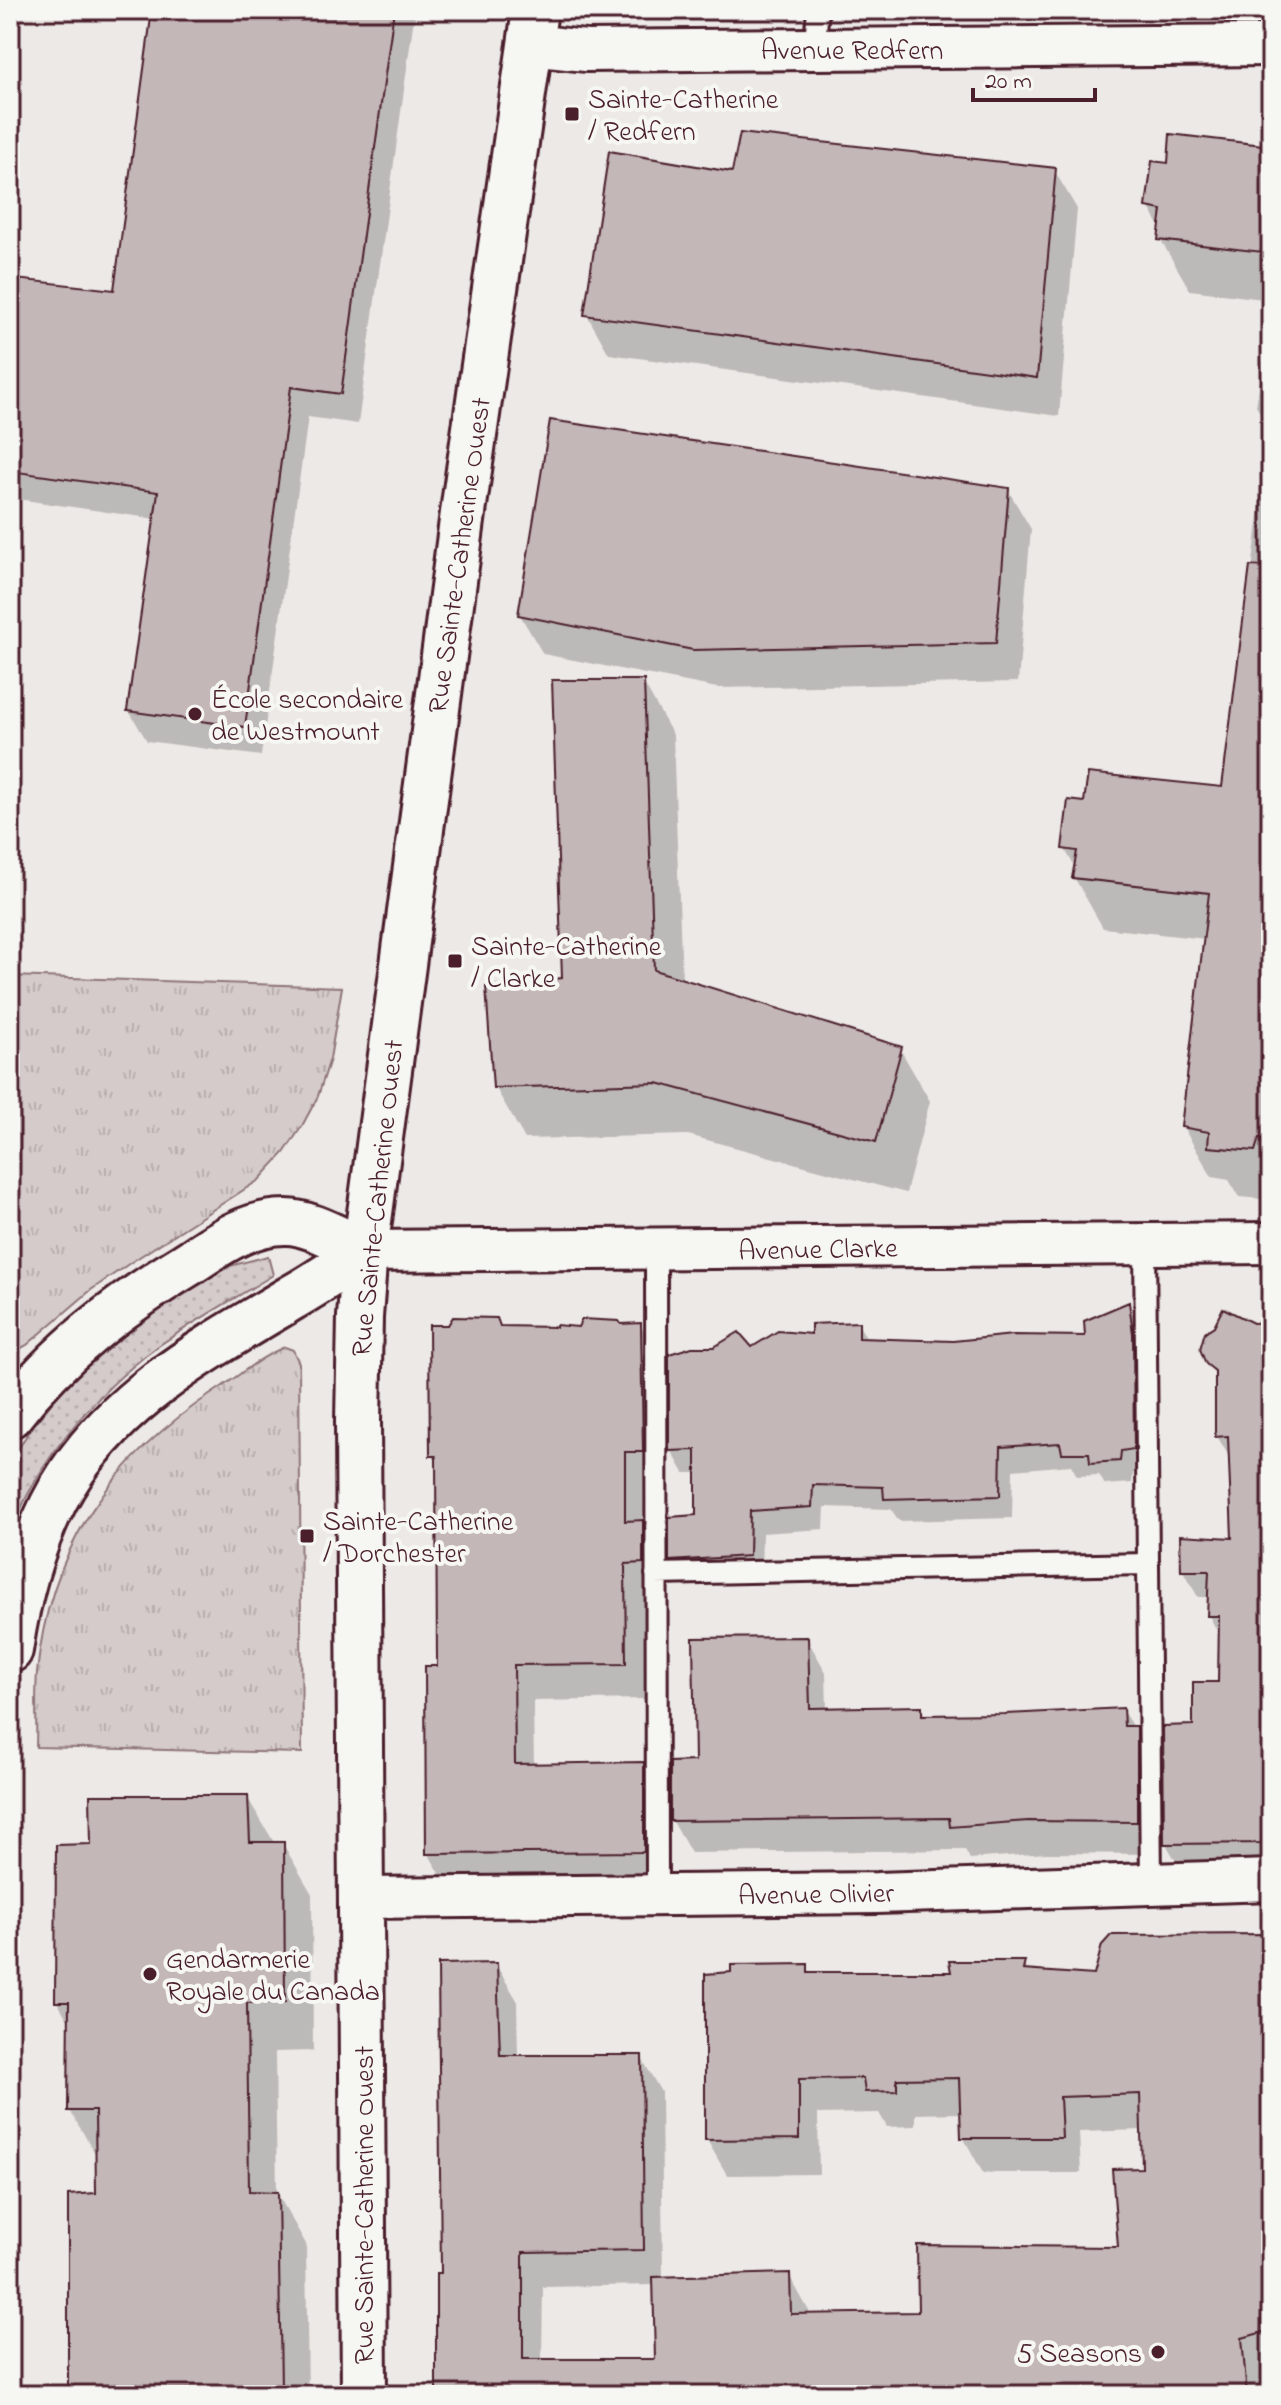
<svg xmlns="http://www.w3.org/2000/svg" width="1281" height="2405" viewBox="0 0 1281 2405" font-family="'Indie Flower',sans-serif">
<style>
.grass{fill:url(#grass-dots);stroke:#8f757a;stroke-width:2}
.park{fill:url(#park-tufts);stroke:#8f757a;stroke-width:2}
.shadow{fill:#0003;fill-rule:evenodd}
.building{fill:#c4b7b7;stroke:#4a1f2b;stroke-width:2}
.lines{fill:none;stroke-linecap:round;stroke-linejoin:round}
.service-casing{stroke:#4a1f2b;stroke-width:26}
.minor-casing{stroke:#4a1f2b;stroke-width:46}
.tertiary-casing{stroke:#4a1f2b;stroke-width:50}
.secondary-casing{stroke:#4a1f2b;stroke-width:50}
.service{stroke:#f6f6f2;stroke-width:20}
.minor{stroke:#f6f6f2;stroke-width:40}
.tertiary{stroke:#f6f6f2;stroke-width:44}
.secondary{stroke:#f6f6f2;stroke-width:44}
.poi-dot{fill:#4a1f2b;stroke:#f6f6f2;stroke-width:3}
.labels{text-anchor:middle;stroke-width:8;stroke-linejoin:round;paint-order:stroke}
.street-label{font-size:28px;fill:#4a1f2b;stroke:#f6f6f2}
.poi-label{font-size:28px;fill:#4a1f2b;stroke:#f6f6f2;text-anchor:start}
</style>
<defs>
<pattern id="grass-dots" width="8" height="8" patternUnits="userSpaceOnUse" patternTransform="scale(2)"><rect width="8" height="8" fill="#d4cbca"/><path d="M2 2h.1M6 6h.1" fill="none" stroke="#b8aeae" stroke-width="1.8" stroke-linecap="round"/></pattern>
<pattern id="park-tufts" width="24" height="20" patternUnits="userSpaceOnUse" patternTransform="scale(2)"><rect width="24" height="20" fill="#d4cbca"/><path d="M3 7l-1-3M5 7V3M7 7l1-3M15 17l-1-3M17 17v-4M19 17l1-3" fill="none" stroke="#b8aeae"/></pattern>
</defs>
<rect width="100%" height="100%" fill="#ece9e6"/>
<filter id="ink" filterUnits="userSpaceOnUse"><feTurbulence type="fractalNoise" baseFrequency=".0125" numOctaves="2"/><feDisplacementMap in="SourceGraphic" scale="16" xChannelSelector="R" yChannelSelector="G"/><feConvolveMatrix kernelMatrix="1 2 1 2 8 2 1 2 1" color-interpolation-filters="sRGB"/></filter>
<g filter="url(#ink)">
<path class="grass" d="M 268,1256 L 273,1275 C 234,1299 194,1321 157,1347 C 94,1394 38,1460 10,1534 L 10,1462 L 28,1433 L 54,1400 L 86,1366 L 144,1319 L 217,1273 L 230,1266 Z"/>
<path class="park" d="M 10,976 L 342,987 L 330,1059 L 318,1096 L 302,1126 L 284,1153 L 259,1180 L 130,1263 L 91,1290 L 27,1345 L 10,1354 Z
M 285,1347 L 293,1350 L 299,1363 L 302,1753 L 36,1747 C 37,1722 35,1697 37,1673 C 49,1547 113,1457 217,1390 C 239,1376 261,1356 285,1347 Z"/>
<path class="shadow" d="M 155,10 L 190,10 L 276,22 L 278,10 L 415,10 L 358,424 L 308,417 L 261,756 L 147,741 L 129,711 L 156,519 L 10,498 L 10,329 L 115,293 Z
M 661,10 L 683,10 L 677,14 L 664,14 Z
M 780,10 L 801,10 L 797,15 L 784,14 Z
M 1271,148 L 1271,300 L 1190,290 L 1160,239 L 1162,230 L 1148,206 L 1170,166 Z
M 1054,170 L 1077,209 L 1059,416 L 609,354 L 587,315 L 733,174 Z
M 1263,361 L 1271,362 L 1271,1200 L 1239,1197 L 1229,1180 L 1212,1177 L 1183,1127 L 1206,939 L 1103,928 L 1074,877 L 1076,869 L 1064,848 L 1086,804 L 1224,789 L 1270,429 L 1256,406 Z
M 1008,490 L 1031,529 L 1018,682 L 717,688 L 543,654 L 520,615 Z
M 643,682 L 673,735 L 682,981 L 900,1049 L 930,1101 L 906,1193 L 688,1135 L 525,1139 L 495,1087 L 564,980 Z
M 1128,1305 L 1141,1327 L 1146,1472 L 1133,1473 L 1132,1483 L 1105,1485 L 1099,1475 L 1077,1476 L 1071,1465 L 1013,1470 L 1012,1518 L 899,1521 L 891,1509 L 825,1507 L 824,1529 L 762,1533 L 761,1578 L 685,1583 L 671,1560 L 698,1516 L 698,1473 L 684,1473 L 671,1450 L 752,1350 L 858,1324 L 868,1340 L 953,1343 L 1087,1338 Z
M 1271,1324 L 1271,1868 L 1181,1870 L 1166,1844 L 1195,1727 L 1220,1684 L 1220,1636 L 1209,1616 L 1210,1597 L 1198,1597 L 1183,1571 L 1234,1540 L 1231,1460 L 1217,1436 L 1217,1379 L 1208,1363 L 1253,1325 Z
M 640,1325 L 660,1361 L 663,1487 L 644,1488 L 644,1525 L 663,1558 L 663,1598 L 645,1600 L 645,1699 L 533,1701 L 534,1766 L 643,1764 L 663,1800 L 664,1888 L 449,1889 L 428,1853 L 439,1668 L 438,1464 L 432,1455 L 500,1328 L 579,1329 Z
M 807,1639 L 826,1672 L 827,1710 L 921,1708 L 926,1717 L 1005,1716 L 1122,1710 L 1154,1760 L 1155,1854 L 1047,1853 L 970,1859 L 965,1850 L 691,1853 L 672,1820 L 697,1763 Z
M 247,1797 L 275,1844 L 283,1844 L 312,1894 L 313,2051 L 275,2052 L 277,2193 L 306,2244 L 308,2395 L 73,2395 L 70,2389 L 98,2195 L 98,2158 L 70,2111 L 71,2025 L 57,2002 L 93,1846 Z
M 1271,1936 L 1271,2371 L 1262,2373 L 1263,2395 L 437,2395 L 443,2275 L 496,1965 L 517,2000 L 518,2057 L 641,2057 L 661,2092 L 663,2278 L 789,2275 L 809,2311 L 809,2316 L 920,2314 L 1120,2249 L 1145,2170 L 1143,2130 L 1079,2132 L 1081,2173 L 983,2173 L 963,2137 L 962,2113 L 916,2114 L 916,2126 L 887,2127 L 879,2113 L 818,2114 L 819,2174 L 727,2175 L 707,2140 L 807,1966 L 811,1974 L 953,1974 L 1023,1963 L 1029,1973 L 1095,1977 ZM 655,2285 L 657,2361 L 542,2361 L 543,2287 Z"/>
<path class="building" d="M 152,10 L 205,10 L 275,20 L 276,10 L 394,10 L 341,394 L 291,387 L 245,727 L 127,711 L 158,492 L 10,471 L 10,316 L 16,279 L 114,290 Z
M 740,133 L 1056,168 L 1037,378 L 584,315 L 609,151 L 732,172 Z
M 1170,134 L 1271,146 L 1271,253 L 1158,240 L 1162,210 L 1146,207 L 1152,161 L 1168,163 Z
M 550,420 L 1009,488 L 996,643 L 693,650 L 518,615 Z
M 1250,566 L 1271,567 L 1271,1140 L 1259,1138 L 1255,1151 L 1208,1147 L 1209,1132 L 1181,1127 L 1209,893 L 1072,878 L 1077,851 L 1062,849 L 1068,800 L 1084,802 L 1088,773 L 1222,787 Z
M 552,680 L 644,680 L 654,970 L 902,1047 L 876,1142 L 657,1083 L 493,1088 L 486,987 L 562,978 Z
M 1129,1302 L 1133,1334 L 1134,1449 L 1121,1451 L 1120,1461 L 1090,1463 L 1089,1453 L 1062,1453 L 1060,1443 L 1001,1447 L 1000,1496 L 884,1499 L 883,1487 L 813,1485 L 812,1507 L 750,1511 L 749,1556 L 669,1561 L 669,1517 L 696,1515 L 696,1450 L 669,1451 L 669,1354 L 692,1347 L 714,1347 L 739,1332 L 752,1347 L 778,1331 L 811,1334 L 811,1324 L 859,1322 L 859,1338 L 953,1341 L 1013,1335 L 1085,1336 L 1084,1321 Z
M 1223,1308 L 1253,1323 L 1271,1322 L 1271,1843 L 1164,1844 L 1163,1726 L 1193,1725 L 1193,1682 L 1218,1682 L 1219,1616 L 1207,1616 L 1209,1571 L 1181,1571 L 1180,1535 L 1232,1538 L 1228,1436 L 1215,1437 L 1215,1371 L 1206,1364 L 1200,1349 L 1205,1332 L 1214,1326 Z
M 453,1317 L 497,1318 L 500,1326 L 556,1327 L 556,1325 L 578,1327 L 582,1319 L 619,1321 L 621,1324 L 641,1323 L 643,1452 L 625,1452 L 625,1521 L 643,1520 L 643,1563 L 625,1564 L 626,1664 L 514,1665 L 515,1764 L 644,1762 L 644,1852 L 426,1854 L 425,1666 L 437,1666 L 436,1456 L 430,1456 L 429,1325 L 448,1325 Z
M 808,1637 L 810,1708 L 922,1706 L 922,1715 L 1005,1714 L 1123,1708 L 1124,1726 L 1137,1726 L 1137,1822 L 1028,1821 L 950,1827 L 949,1818 L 670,1821 L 670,1762 L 695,1761 L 693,1638 Z
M 90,1795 L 248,1795 L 250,1842 L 284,1842 L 285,2002 L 247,2003 L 249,2191 L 278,2192 L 281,2388 L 68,2390 L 68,2195 L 96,2193 L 95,2111 L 68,2111 L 69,2002 L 55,2002 L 56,1845 L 91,1844 Z
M 1271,1934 L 1271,2196 L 1263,2196 L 1267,2331 L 1242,2338 L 1247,2395 L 436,2395 L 436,2273 L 441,2273 L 438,1964 L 497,1963 L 500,2055 L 642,2055 L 644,2250 L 523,2252 L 523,2359 L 655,2359 L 653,2277 L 790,2273 L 791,2314 L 918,2312 L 917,2245 L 1118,2247 L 1112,2169 L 1142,2168 L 1140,2094 L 1060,2097 L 1062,2138 L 961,2138 L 959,2078 L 897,2079 L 897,2091 L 865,2092 L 863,2078 L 799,2079 L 799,2139 L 705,2140 L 705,1974 L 731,1972 L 731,1965 L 808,1964 L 808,1972 L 951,1972 L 949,1961 L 1025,1961 L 1023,1970 L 1094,1975 L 1102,1945 L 1111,1935 Z"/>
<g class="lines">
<defs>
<path id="service" d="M 814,50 L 818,10
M 1145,1244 L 1151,1883
M 656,1250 L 657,1895
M 656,1574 L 1147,1564"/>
<path id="minor" d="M 530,45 L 586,51 L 1271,45
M 365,1251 L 1271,1243
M 361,1898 L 877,1893 L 1271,1880"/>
<path id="tertiary" d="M 364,2395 L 358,1421 L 360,1317 L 365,1251"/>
<path id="secondary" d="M 365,1251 L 465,498 L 535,10
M 10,1415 C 58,1352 119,1306 186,1265 C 217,1245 247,1222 285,1222 C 309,1221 343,1242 365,1251
M 10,1650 C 19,1589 36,1525 71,1473 C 125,1392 212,1346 293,1297 C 318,1283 341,1267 365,1251"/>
</defs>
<use href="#service" class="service-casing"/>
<use href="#minor" class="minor-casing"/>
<use href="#tertiary" class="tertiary-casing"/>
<use href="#secondary" class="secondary-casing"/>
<use href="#service" class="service"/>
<use href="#minor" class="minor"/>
<use href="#tertiary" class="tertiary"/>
<use href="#secondary" class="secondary"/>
</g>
</g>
<g class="poi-dot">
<rect x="564" y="106" width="16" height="16" rx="4"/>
<circle cx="195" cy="714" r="8"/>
<rect x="447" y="953" width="16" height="16" rx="4"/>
<rect x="299" y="1528" width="16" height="16" rx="4"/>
<circle cx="150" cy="1974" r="8"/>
<circle cx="1158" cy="2352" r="8"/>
</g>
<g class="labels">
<g class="street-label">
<text x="852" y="59">Avenue Redfern</text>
<text transform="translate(458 555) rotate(-82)" y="10">Rue Sainte-Catherine Ouest</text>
<text transform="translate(376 1198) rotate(-84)" y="10">Rue Sainte-Catherine Ouest</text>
<text transform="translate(818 1248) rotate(-1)" y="10">Avenue Clarke</text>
<text transform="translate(816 1893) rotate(-1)" y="10">Avenue Olivier</text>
<text transform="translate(363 2205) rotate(-90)" y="10">Rue Sainte-Catherine Ouest</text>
</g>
<g class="poi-label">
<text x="588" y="108">Sainte-Catherine<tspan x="588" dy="32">/ Redfern</tspan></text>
<text x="211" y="708">École secondaire<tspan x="211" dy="32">de Westmount</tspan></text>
<text x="471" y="955">Sainte-Catherine<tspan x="471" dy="32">/ Clarke</tspan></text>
<text x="323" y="1530">Sainte-Catherine<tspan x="323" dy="32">/ Dorchester</tspan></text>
<text x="166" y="1968">Gendarmerie<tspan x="166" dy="32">Royale du Canada</tspan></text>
<text x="1142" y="2362" text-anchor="end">5 Seasons</text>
</g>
</g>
<rect width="1281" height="2405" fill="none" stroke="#f6f6f2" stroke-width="40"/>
<rect x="20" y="20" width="1241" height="2365" fill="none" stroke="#4a1f2b" stroke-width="3" filter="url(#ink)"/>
<path d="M973 88v12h122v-12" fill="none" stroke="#4a1f2b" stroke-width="4"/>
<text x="985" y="88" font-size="24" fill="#4a1f2b" stroke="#f6f6f2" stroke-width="6" paint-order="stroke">20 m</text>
</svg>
